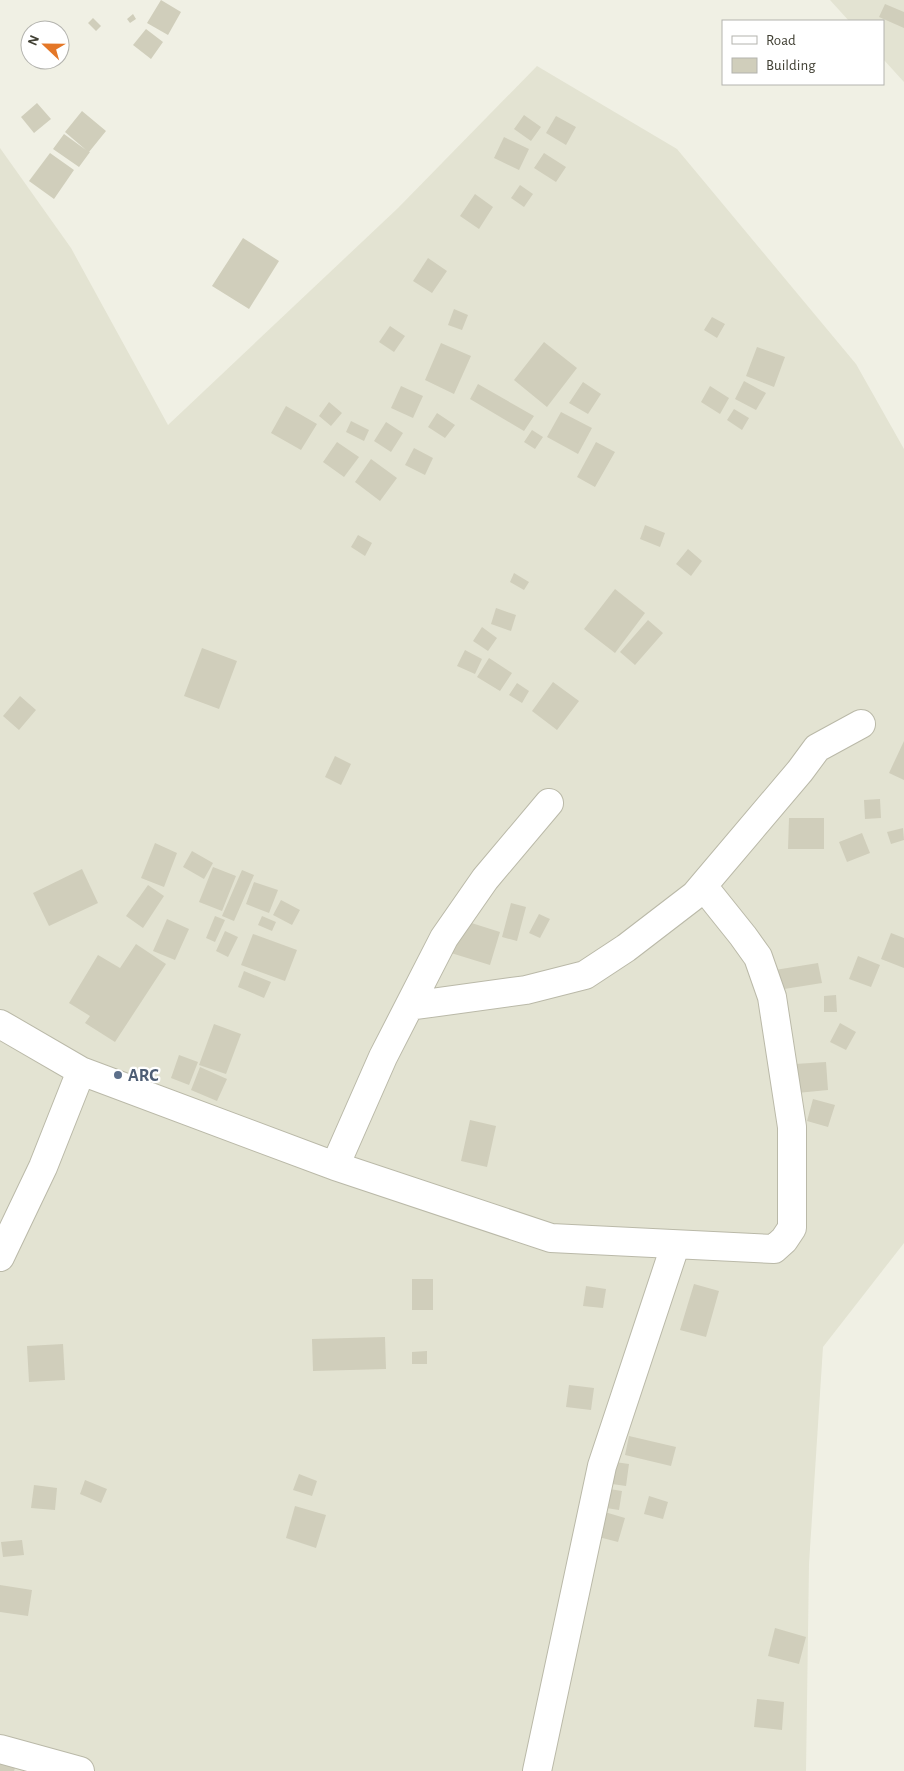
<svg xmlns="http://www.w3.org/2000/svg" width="904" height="1771" viewBox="0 0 904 1771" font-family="'Alegreya Sans',sans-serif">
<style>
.residential{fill:#e3e3d2}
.building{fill:#d0cebb}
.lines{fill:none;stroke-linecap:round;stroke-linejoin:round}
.minor-casing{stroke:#bab9a8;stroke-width:30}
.minor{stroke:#fff;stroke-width:28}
.service-dot{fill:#5c6f8a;stroke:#fff;stroke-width:2}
.labels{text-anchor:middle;stroke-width:4.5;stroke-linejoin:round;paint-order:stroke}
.service-label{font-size:18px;font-weight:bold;fill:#4e5e75;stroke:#fff;text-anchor:start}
</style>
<rect width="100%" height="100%" fill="#f0f0e4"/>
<path class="residential" d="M 830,0 L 904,0 L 904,82 L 883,59 L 883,21 L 849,21 Z
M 537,66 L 677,149 L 856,364 L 904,449 L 904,1243 L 823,1347 L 809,1564 L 806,1771 L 0,1771 L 0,148 L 71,248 L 168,425 L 398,208 Z"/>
<path class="building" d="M 161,0 L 181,12 L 168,35 L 147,23 Z
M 885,4 L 904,12 L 904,28 L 879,17 Z
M 133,14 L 136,19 L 130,23 L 127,19 Z
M 93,18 L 101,26 L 96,31 L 88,23 Z
M 146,29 L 163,42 L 151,59 L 133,45 Z
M 37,103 L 51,119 L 34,133 L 21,117 Z
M 82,111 L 106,131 L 89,152 L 90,152 L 79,167 L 53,149 L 64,134 L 86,150 L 65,132 Z
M 524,115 L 541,127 L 531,141 L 514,129 Z
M 556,116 L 576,127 L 566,145 L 546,133 Z
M 504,137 L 529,149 L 519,170 L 494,158 Z
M 50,153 L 74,170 L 54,199 L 29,181 Z
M 544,153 L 566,167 L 556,182 L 534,168 Z
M 520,185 L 533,194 L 524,207 L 511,198 Z
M 475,194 L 493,207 L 479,229 L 460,216 Z
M 243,238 L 279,261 L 249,309 L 212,286 Z
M 428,258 L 447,271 L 432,293 L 413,281 Z
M 454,309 L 468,315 L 462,330 L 448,325 Z
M 712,317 L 725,324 L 717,338 L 704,330 Z
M 390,326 L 405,336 L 394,352 L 379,342 Z
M 544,342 L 577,368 L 547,407 L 514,380 Z
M 441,343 L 471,356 L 454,394 L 425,380 Z
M 757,347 L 785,357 L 774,387 L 746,376 Z
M 744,381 L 766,393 L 756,410 L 735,399 Z
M 583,382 L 601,394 L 588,414 L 569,403 Z
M 478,384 L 534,416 L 524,431 L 470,399 Z
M 401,386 L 423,396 L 413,418 L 391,408 Z
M 710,386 L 729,398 L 720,414 L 701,402 Z
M 329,402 L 342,413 L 331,426 L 319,416 Z
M 286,406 L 317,424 L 301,450 L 271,433 Z
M 734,409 L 749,418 L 742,430 L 727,420 Z
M 561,412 L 592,428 L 578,454 L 547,437 Z
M 437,413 L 455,425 L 445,438 L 428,427 Z
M 351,421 L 369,430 L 364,441 L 346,432 Z
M 386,422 L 403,433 L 391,452 L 374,441 Z
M 532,430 L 543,437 L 535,449 L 524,442 Z
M 337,442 L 359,457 L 344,477 L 323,462 Z
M 596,442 L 615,452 L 595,487 L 577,477 Z
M 414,448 L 433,458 L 425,475 L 405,465 Z
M 371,459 L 397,478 L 380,501 L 355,482 Z
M 645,525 L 665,533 L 660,547 L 640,539 Z
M 358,535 L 372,543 L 365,556 L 351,547 Z
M 688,549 L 702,561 L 691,576 L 676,564 Z
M 514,573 L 529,582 L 524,590 L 510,582 Z
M 615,589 L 645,613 L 615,653 L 584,629 Z
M 496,608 L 516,615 L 511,631 L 491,624 Z
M 648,620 L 663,633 L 635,665 L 620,652 Z
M 482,627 L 497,638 L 488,651 L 473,641 Z
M 202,648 L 237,661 L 219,709 L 184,696 Z
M 465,650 L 482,659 L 475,674 L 457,666 Z
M 489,658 L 512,673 L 500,691 L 477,677 Z
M 553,682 L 579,701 L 557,730 L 532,711 Z
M 517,683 L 529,691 L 522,703 L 509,695 Z
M 20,696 L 36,710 L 19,730 L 3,716 Z
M 904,741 L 904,780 L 889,773 Z
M 335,756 L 351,764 L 341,785 L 325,777 Z
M 880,799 L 881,818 L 865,819 L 864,800 Z
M 789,818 L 824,818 L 824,849 L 788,849 Z
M 903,828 L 904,840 L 891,844 L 887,832 Z
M 862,833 L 870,853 L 847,862 L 839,842 Z
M 155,843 L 177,853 L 164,887 L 141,878 Z
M 192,851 L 213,863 L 204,879 L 183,867 Z
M 213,867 L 236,876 L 222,911 L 199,902 Z
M 82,869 L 98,903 L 49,926 L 33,893 Z
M 242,870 L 254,875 L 234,921 L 222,916 Z
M 254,882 L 278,890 L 269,913 L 246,904 Z
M 148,885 L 164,896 L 143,928 L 126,916 Z
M 281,900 L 300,910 L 292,925 L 273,915 Z
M 511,903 L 526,907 L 517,941 L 502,937 Z
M 539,914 L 550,919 L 540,938 L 529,933 Z
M 215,916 L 225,920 L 215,942 L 206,938 Z
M 262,916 L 276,922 L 272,931 L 258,925 Z
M 167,919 L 189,929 L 175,960 L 153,951 Z
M 462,920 L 500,932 L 490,965 L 451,953 Z
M 225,931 L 238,937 L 228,957 L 216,951 Z
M 891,933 L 904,938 L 904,968 L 881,959 Z
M 253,934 L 297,950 L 285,981 L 241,965 Z
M 136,944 L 166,964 L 115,1042 L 85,1023 L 90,1016 L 69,1003 L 98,955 L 120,968 Z
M 858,956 L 880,965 L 871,987 L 849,979 Z
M 818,963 L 822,983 L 778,990 L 775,970 Z
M 244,971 L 271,982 L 264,998 L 238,987 Z
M 836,995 L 837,1012 L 824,1012 L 824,996 Z
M 840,1023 L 856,1032 L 846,1050 L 830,1042 Z
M 214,1024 L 241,1034 L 226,1074 L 199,1065 Z
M 179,1055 L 198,1062 L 189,1085 L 171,1078 Z
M 826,1062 L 828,1090 L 797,1093 L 795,1064 Z
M 200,1067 L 227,1079 L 217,1101 L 191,1090 Z
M 813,1099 L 835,1105 L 828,1127 L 807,1121 Z
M 470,1120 L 496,1126 L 487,1167 L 461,1161 Z
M 412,1279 L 433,1279 L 433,1310 L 412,1310 Z
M 694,1284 L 719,1291 L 706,1337 L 680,1330 Z
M 586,1286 L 606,1289 L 603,1308 L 583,1306 Z
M 385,1337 L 386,1369 L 313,1371 L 312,1339 Z
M 63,1344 L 65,1380 L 29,1382 L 27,1346 Z
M 427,1351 L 427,1364 L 412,1364 L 412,1352 Z
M 569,1385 L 594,1388 L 591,1410 L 566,1407 Z
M 629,1436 L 676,1447 L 671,1466 L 625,1455 Z
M 608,1461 L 629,1464 L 626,1486 L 605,1483 Z
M 299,1474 L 317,1481 L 312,1496 L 293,1490 Z
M 85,1480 L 107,1489 L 101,1503 L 80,1494 Z
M 34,1485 L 57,1488 L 55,1510 L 31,1508 Z
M 603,1488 L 622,1491 L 619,1510 L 600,1507 Z
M 649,1496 L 668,1502 L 663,1519 L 644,1514 Z
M 295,1506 L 326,1515 L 316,1548 L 286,1538 Z
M 598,1510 L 625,1518 L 618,1542 L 591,1535 Z
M 22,1540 L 24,1555 L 3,1557 L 1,1542 Z
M 0,1585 L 32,1590 L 28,1616 L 0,1612 Z
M 775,1628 L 806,1637 L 799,1664 L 768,1656 Z
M 757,1699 L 784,1702 L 782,1730 L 754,1727 Z
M 0,1755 L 18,1759 L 14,1771 L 0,1771 Z"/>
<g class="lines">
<defs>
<path id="minor" d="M 409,1006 L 526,990 L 585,975 L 626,948 L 695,895 L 800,771 L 817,748 L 861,724
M 0,1024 L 81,1071 L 335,1166 L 551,1238 L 774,1249 L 784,1240 L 792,1228 L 792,1127 L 772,997 L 758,957 L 743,936 L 703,886
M 335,1166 L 383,1057 L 444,938 L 485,879 L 549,803
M 0,1257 L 43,1167 L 81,1071
M 0,1749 L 80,1771
M 537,1771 L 602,1466 L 675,1246"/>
</defs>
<use href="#minor" class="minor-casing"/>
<use href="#minor" class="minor"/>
</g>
<circle class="service-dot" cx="118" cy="1075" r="5"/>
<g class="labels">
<g class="service-label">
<text x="128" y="1081">ARC</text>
</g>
</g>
<rect x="722" y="20" width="162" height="65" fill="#ffffff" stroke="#b3b3ae"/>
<rect x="732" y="36" width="25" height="8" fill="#ffffff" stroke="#b3b3ae"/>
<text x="766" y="45" font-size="15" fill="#414034">Road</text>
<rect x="732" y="58" width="25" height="15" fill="#d0cebb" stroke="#b3b3ae"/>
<text x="766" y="70" font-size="15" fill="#414034">Building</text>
<g transform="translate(45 45) rotate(292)"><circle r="24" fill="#ffffff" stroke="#b3b3ae"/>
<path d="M0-4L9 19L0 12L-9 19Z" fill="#e47727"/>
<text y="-8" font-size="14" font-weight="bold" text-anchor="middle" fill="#414034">N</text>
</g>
</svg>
